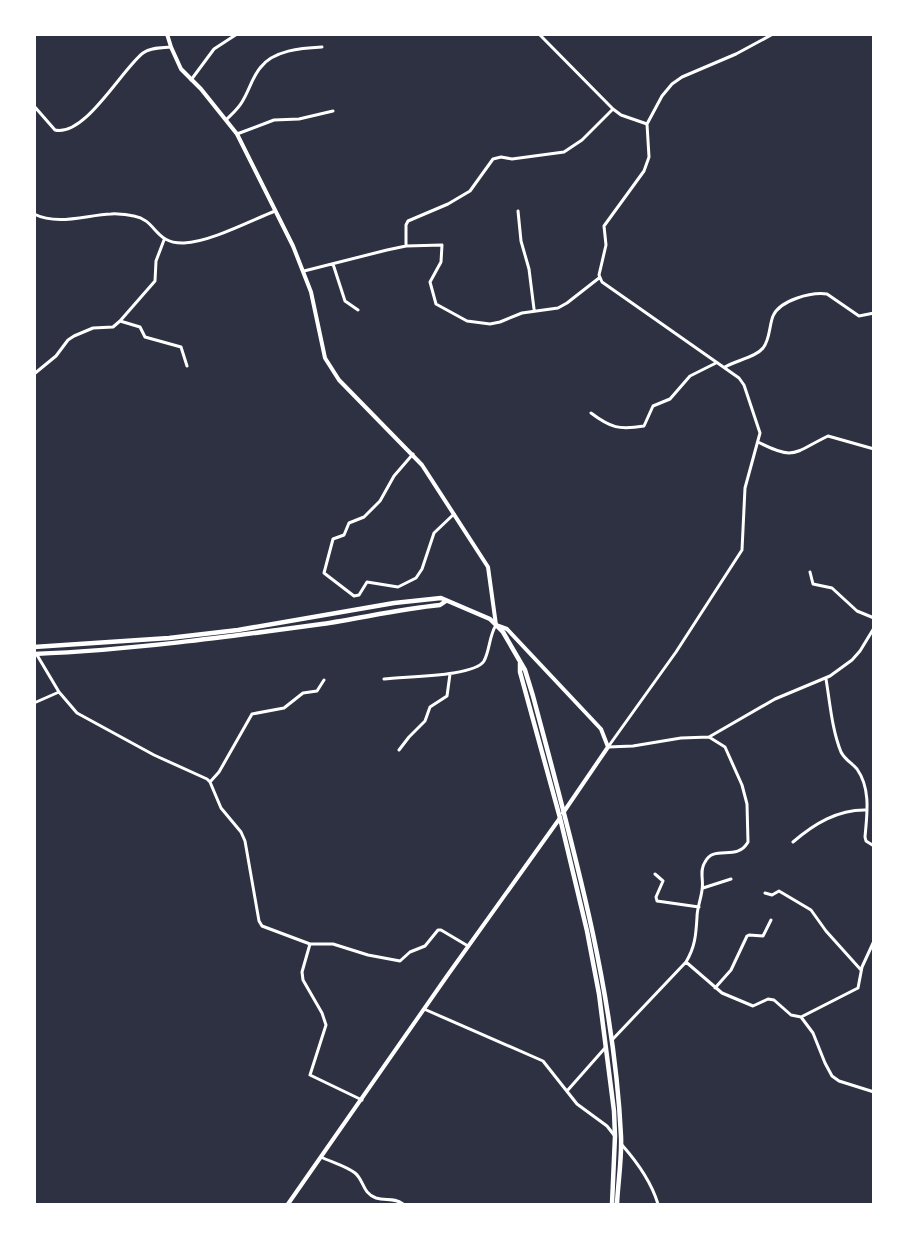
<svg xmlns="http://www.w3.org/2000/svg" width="908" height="1239" viewBox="0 0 908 1239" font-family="Ubuntu,sans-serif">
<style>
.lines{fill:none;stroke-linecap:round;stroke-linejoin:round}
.minor{stroke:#fff;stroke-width:3}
.tertiary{stroke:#fff;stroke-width:4}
.trunk{stroke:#fff;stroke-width:4.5}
</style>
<rect width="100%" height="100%" fill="#2d3142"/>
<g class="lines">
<path class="minor" d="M 539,34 L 613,109 L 621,115 L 647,124
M 191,80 L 214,49 L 237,34
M 34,106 L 55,130 C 85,137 122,69 143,53 C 151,47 162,48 171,47
M 226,120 C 232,114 238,109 242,102 C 249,91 252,78 260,68 C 273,50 302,48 322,47
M 237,134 L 274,120 L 299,119 L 333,111
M 518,211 L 521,241 L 529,269 L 534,309
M 34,214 C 58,226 86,215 111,214 C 118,213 127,215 134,216 C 157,220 154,244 184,243 C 210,242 250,221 275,211
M 406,246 L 406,225 L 408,221 L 448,204 L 470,191 L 493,159 L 501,157 L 512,159 L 564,152 L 582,140 L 613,109
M 333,264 L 345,301 L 358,310
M 304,271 L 387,250 L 406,246 L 442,245 L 441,262 L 430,282 L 436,304 L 467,321 L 490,324 L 500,322 L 522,313 L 558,308 L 567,303 L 599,278
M 120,321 L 140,327 L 145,337 L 181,347 L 187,366
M 725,367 C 736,360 755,358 763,348 C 770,340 769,326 773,316 C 780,300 811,292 827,294 L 859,316 L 874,313
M 34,374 L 56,356 L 68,340 L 74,336 L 93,328 L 113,327 L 120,321 L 155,281 L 156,261 L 164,240
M 591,413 C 611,428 619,430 644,426 L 653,406 L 670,399 L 690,376 L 716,363
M 758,442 C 795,461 793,453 828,436 L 874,449
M 413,454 L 394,476 L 380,501 L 364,517 L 349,523 L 344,535 L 333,539 L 324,573 L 354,596 L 359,595 L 367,582 L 398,587 L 416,578 L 422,569 L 434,533 L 454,514
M 810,572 L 813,584 L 832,588 L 857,611 L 874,618
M 37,655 L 59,692 L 77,713 L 154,755 L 207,779 L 210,782 L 221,808 L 241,832 L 245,841 L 259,921 L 262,926 L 310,944 L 333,944 L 368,955 L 400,961 L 410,952 L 425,946 L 438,930 L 441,930 L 468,946
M 384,679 C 404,676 474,677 484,661 C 490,650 489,636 496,625
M 826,679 C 830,703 832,730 841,752 C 845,760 852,763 857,769 C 871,789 867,814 865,837 L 866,841 L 874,846
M 34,703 L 59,692
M 608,747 L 676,652 L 742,550 L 745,488 L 760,433 L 744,385 L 739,378 L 602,282 L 599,275 L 606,245 L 604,226 L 644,171 L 649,157 L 647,124 L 662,96 L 672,84 L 682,77 L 736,54 L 773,34
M 608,747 L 633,746 L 681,738 L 709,737 L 775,699 L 830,676 L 852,660 L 860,651 L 874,628
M 399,750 L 409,737 L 425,721 L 430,707 L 447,696 L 450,674
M 210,782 L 219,772 L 252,714 L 284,708 L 303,693 L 317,691 L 324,680
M 793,842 C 814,824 838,809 867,810
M 655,874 L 663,881 L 656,897 L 657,901 L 699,907
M 703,888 L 731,879
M 765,893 L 772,895 L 779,891 L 811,910 L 826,931 L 861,970
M 310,944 L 302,972 L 303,980 L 322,1013 L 326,1025 L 310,1075 L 362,1100
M 686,962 L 722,993 L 753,1006 L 768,999 L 774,1000 L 791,1015 L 801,1017 L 813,1033 L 825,1063 L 832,1076 L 839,1081 L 874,1092
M 715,988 L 731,970 L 747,936 L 749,935 L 763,936 L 771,920
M 424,1009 L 543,1061 L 577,1104 L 607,1126 L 614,1135
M 801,1017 L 858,988 L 862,967 L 874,941
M 612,1040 L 686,962 C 695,947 696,935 697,917 C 697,908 701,899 702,890 C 704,880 699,871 705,862 C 714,844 737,862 748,842 L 747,804 L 742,785 L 725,747 L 709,737
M 567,1091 L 605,1048
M 622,1145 C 638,1163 651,1181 658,1204
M 321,1157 C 331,1162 346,1166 355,1173 C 364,1180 362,1193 376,1198 C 386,1201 394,1197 403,1204"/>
<path class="tertiary" d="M 167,34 L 171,47 L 181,69 L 201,89 L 237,134 L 293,246 L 311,292 L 325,358 L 339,380 L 422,465 L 488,567 L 496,625 L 507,629 L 601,729 L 608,747 L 563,813
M 288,1204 L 447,976 L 560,818"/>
<path class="trunk" d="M 34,647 L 169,638 L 238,630 L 394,603 L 441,598 L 490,619 L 503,632 L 525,670 L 533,696 C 571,839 614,988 621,1136 C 622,1159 618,1182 617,1204
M 34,654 C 131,650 227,637 322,624 C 362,618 400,609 440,605 L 446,601
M 520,663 L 520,672 L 560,818 L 587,931 L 599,994 L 614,1111 L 615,1136 L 612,1204"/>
</g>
<rect width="908" height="1239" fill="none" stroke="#ffffff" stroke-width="72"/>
</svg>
